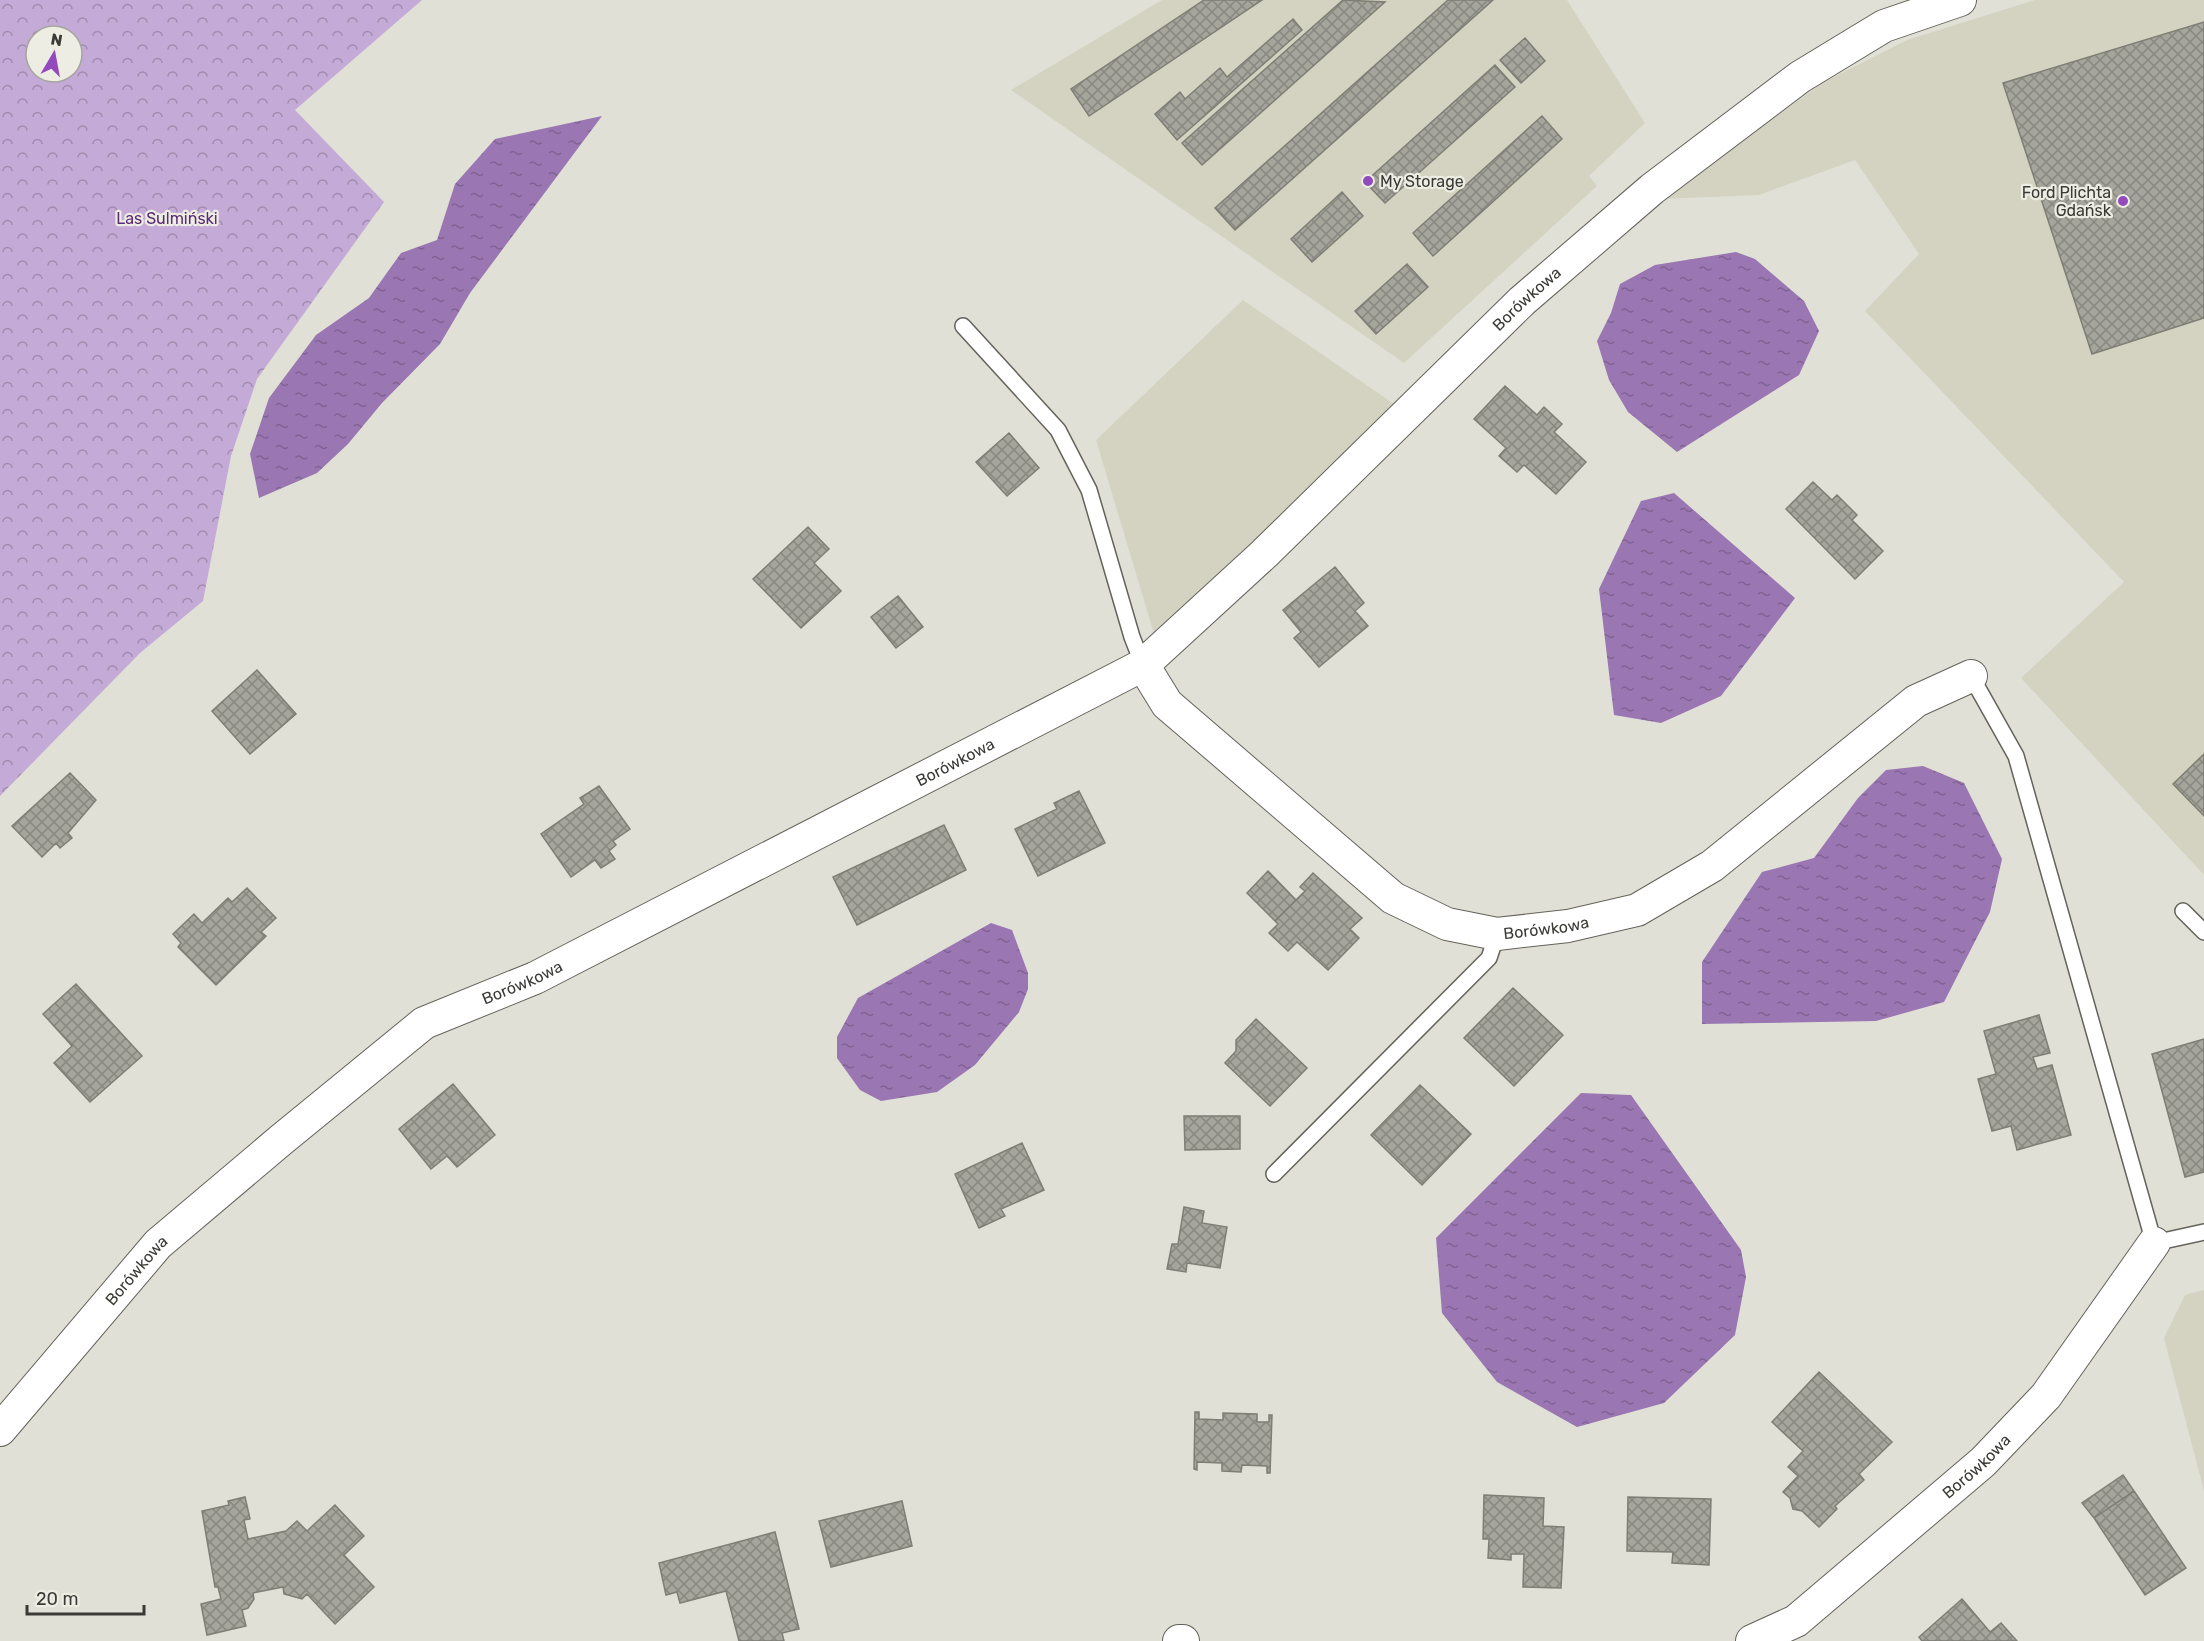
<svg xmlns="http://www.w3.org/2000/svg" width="2204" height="1641" viewBox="0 0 2204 1641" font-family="Rubik,sans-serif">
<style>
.built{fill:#d4d3c2}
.forest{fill:url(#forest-crowns);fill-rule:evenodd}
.water{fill:url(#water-ripples)}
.building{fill:url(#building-cross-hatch);stroke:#7e7e75;stroke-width:1.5}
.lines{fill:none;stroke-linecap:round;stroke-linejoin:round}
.lane-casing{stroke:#64635b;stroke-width:18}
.street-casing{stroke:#64635b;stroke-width:34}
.lane{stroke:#fff;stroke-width:15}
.street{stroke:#fff;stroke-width:32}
.poi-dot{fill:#934abc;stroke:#edede3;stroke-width:2}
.labels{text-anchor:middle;stroke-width:4.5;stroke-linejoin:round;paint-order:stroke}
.poi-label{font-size:16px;fill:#3a3a36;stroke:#edede3;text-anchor:start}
.park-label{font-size:16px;fill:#5b2b75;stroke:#edede3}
.street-label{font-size:16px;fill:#3a3a36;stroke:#edede3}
</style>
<defs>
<pattern id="forest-crowns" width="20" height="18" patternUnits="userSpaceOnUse" patternTransform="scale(1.5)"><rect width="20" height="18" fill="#c4aad6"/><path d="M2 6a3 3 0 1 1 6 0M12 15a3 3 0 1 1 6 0" fill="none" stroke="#a08bae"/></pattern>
<pattern id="water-ripples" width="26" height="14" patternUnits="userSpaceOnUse" patternTransform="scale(1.5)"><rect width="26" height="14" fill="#9a76b2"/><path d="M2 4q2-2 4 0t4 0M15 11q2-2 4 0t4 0" fill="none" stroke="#7f6292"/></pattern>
<pattern id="building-cross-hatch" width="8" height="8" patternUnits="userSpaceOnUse" patternTransform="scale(1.5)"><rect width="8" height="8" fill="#a6a59c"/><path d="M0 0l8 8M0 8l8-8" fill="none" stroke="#888780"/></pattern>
</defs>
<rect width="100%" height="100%" fill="#e0e0d6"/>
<path class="built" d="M 1162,0 L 1567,0 L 1645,123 L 1589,176 L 1597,186 L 1404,363 L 1011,90 Z
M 2035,0 L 2204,0 L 2204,875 L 2021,678 L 2124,582 L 1865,311 L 1919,254 L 1855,160 L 1759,195 L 1663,199 L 1822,83 L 1907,40 Z
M 1243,300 L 1397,406 L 1155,637 L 1096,440 Z
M 2204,1290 L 2204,1491 L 2164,1338 L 2185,1295 Z"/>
<path class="forest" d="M 0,0 L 422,0 L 295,110 L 384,202 L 257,379 L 231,456 L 203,601 L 140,653 L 0,796 ZM 36,36 L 72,36 L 72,72 L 36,72 Z"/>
<path class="water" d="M 602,116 L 470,293 L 440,344 L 382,403 L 348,444 L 317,473 L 259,498 L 250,454 L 269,398 L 316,335 L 369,298 L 401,253 L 437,240 L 455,184 L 495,139 Z
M 1736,252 L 1755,259 L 1804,301 L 1819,331 L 1799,375 L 1677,452 L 1628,412 L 1609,380 L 1597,341 L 1611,313 L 1620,284 L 1655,265 Z
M 1674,493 L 1795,598 L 1721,696 L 1661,723 L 1614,715 L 1599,589 L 1641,501 Z
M 1923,766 L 1964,783 L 2002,859 L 1990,912 L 1944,1002 L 1876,1021 L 1702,1024 L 1702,962 L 1762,872 L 1814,858 L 1858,798 L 1886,770 Z
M 991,923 L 1012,930 L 1028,973 L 1028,989 L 1019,1012 L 975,1065 L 937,1092 L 881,1101 L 860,1090 L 837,1058 L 837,1037 L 858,998 Z
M 1581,1093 L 1631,1095 L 1741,1250 L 1746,1277 L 1735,1335 L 1664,1403 L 1577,1427 L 1497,1382 L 1442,1313 L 1436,1238 Z"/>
<path class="building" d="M 1204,0 L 1262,0 L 1089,116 L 1071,89 Z
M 1343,0 L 1385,2 L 1202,165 L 1182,143 Z
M 1448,0 L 1493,0 L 1235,230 L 1215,208 Z
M 1293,19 L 1302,30 L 1177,140 L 1155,114 L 1180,92 L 1185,99 L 1220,68 L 1227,77 Z
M 2204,22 L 2204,318 L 2092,354 L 2003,83 Z
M 1525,38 L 1545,61 L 1521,83 L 1500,60 Z
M 1495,65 L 1515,87 L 1385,203 L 1365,182 Z
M 1542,116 L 1562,139 L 1433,256 L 1413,233 Z
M 1342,192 L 1363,216 L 1312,262 L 1291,239 Z
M 1407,264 L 1428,287 L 1376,334 L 1355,311 Z
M 1505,386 L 1537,415 L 1544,407 L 1562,424 L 1554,432 L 1586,462 L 1556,494 L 1524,465 L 1517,472 L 1499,456 L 1506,448 L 1474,419 Z
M 1009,433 L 1039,468 L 1007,496 L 976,462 Z
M 1813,482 L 1832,500 L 1837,495 L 1857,515 L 1852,520 L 1883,551 L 1855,579 L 1786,509 Z
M 808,527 L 829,549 L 814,563 L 841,591 L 801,628 L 753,579 Z
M 1335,567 L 1364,603 L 1355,611 L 1368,626 L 1319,667 L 1294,638 L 1301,632 L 1283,610 Z
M 898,596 L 923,627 L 896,648 L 871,617 Z
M 257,670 L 296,714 L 250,754 L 212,711 Z
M 2204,754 L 2204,816 L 2173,784 Z
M 70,773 L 96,800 L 68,833 L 72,838 L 60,848 L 56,843 L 42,857 L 12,826 Z
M 599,786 L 630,829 L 613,841 L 616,845 L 609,851 L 615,859 L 601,868 L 595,860 L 571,877 L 541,834 L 584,804 L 580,798 Z
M 1079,791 L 1105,843 L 1038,876 L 1015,829 L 1057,809 L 1054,803 Z
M 944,825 L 966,870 L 857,925 L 833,877 Z
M 1268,871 L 1296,900 L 1275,921 L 1247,893 Z
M 1313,873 L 1362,918 L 1350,929 L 1359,938 L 1328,970 L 1297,942 L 1288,951 L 1269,933 L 1278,924 L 1275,921 L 1305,891 L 1300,887 Z
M 247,888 L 276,918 L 261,932 L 266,936 L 216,985 L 178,947 L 181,943 L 173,934 L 194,914 L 202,923 L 228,898 L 232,902 Z
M 76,984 L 142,1056 L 90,1102 L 54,1063 L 72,1046 L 43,1014 Z
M 1513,988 L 1563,1035 L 1514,1086 L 1464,1038 Z
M 2039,1015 L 2050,1053 L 2033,1057 L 2037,1069 L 2052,1065 L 2071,1135 L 2017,1150 L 2011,1126 L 1992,1131 L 1978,1079 L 1996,1074 L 1984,1031 Z
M 1256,1019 L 1307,1068 L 1270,1106 L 1225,1063 L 1236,1051 L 1236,1040 Z
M 2204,1039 L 2204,1172 L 2185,1177 L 2152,1054 Z
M 453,1084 L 495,1135 L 457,1167 L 447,1156 L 431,1169 L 399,1129 Z
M 1420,1085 L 1471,1134 L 1422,1185 L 1371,1135 Z
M 1184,1116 L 1240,1116 L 1240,1149 L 1185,1150 Z
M 1022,1143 L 1044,1190 L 1001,1209 L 1005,1216 L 979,1228 L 955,1174 Z
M 1184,1207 L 1204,1211 L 1202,1223 L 1227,1227 L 1220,1268 L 1187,1263 L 1186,1272 L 1167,1269 L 1172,1244 L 1178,1244 Z
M 1819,1372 L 1892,1442 L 1859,1474 L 1864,1480 L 1835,1506 L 1837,1509 L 1819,1527 L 1802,1511 L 1793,1509 L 1790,1498 L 1783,1492 L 1798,1476 L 1788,1467 L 1803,1451 L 1772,1422 Z
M 1195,1412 L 1199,1412 L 1199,1419 L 1223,1420 L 1223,1413 L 1257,1414 L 1257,1422 L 1269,1422 L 1269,1415 L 1272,1415 L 1270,1473 L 1267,1473 L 1267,1466 L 1242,1465 L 1241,1472 L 1222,1471 L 1222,1463 L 1197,1462 L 1197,1470 L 1194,1469 Z
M 2123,1475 L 2134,1491 L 2094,1518 L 2082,1503 Z
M 2134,1491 L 2186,1568 L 2145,1595 L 2094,1518 Z
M 1484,1495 L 1544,1498 L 1543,1526 L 1564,1527 L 1561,1588 L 1523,1587 L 1524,1554 L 1511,1554 L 1511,1560 L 1488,1558 L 1489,1539 L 1483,1539 Z
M 245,1497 L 250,1519 L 244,1520 L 248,1539 L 286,1531 L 297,1521 L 307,1531 L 335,1505 L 364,1536 L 344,1555 L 374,1587 L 335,1624 L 307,1594 L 302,1599 L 284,1594 L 283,1587 L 253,1593 L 254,1599 L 248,1608 L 242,1610 L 246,1626 L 207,1635 L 201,1604 L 221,1599 L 218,1587 L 215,1587 L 202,1511 L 229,1505 L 228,1501 Z
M 1628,1497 L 1711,1499 L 1709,1565 L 1672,1563 L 1673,1552 L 1627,1551 Z
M 902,1501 L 912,1546 L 831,1567 L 819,1521 Z
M 775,1532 L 799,1629 L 782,1633 L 784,1641 L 739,1641 L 726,1591 L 680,1603 L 677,1592 L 666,1595 L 659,1563 Z
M 1962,1599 L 1990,1632 L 2001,1623 L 2017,1641 L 1922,1641 L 1919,1637 Z"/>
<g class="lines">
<defs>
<path id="lane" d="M 963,326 L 1058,430 L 1089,490 L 1132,637 L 1143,665
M 1971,676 L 2016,756 L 2154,1243 L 2204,1232
M 2183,911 L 2204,932
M 1274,1174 L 1489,958 L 1497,934"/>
<g id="street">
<path id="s1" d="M 1143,665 L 1167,704 L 1393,898 L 1447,924 L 1497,934 L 1568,926 L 1637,910 L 1712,866 L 1916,701 L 1971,676"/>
<path id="s2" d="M 0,1430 L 158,1244 L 281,1140 L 424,1023 L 535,978 L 1143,665 L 1264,554 L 1522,301 L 1652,189 L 1800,77 L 1884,26 L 1960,0"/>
<path d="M 1179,1641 L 1183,1641"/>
<path id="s3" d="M 1752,1641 L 1796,1621 L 1983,1462 L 2046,1396 L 2154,1243"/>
</g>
</defs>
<use href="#lane" class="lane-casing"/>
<use href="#street" class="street-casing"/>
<use href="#lane" class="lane"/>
<use href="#street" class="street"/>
</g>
<g class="poi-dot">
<circle cx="1368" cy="181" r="6"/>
<circle cx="2123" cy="201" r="6"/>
</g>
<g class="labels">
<g class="poi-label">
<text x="1380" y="187">My Storage</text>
<text x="2111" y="198" text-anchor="end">Ford Plichta<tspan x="2111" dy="18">Gdańsk</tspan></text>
</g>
<g class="park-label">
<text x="167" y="224">Las Sulmiński</text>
</g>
<g class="street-label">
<text dy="6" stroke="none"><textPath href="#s2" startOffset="1924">Borówkowa</textPath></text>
<text dy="6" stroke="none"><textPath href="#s2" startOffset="1182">Borówkowa</textPath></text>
<text dy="6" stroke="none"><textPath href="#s1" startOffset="504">Borówkowa</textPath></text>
<text dy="6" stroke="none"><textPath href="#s2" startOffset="696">Borówkowa</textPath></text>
<text dy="6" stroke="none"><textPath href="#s2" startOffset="210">Borówkowa</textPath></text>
<text dy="6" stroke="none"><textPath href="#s3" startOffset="286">Borówkowa</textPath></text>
</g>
</g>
<g transform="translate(54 54) rotate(10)"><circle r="28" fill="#edede3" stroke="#a5a59e" stroke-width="1.5"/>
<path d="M0-4.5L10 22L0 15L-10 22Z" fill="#934abc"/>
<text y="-9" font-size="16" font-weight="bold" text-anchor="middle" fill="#3a3a36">N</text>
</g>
<path d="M27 1605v9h117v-9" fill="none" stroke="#3a3a36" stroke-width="3"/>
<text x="36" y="1605" font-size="18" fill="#3a3a36" stroke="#edede3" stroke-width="4.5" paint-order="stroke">20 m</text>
</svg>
